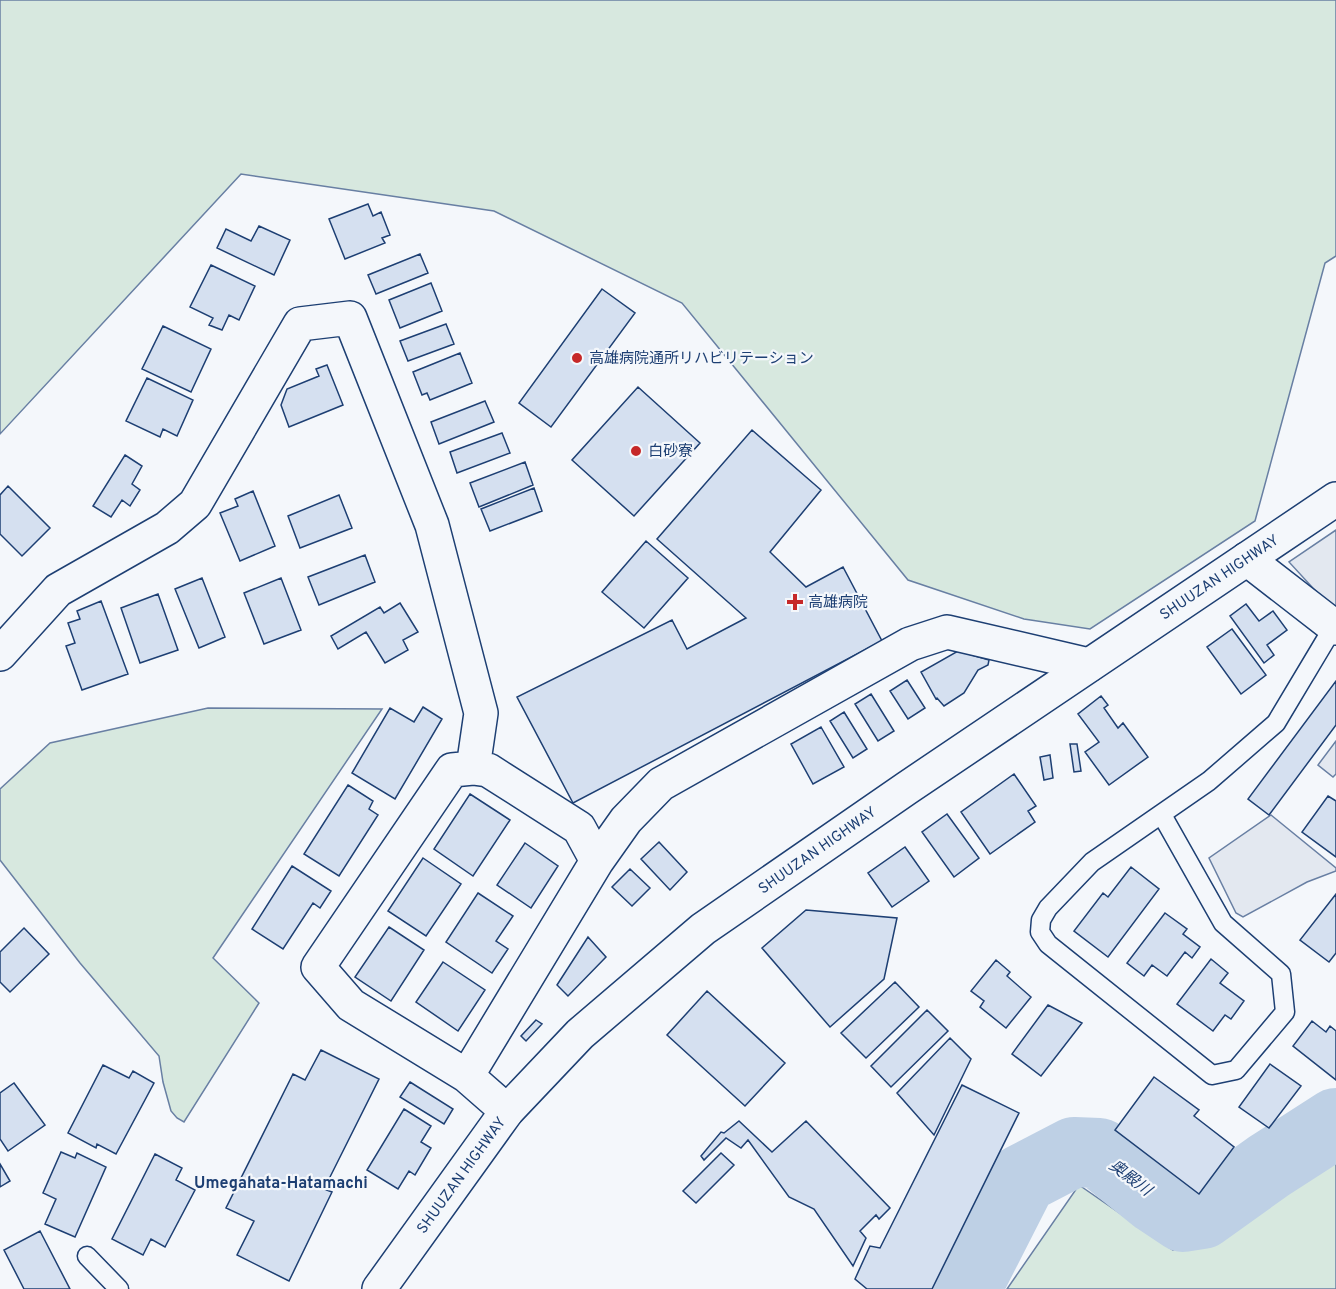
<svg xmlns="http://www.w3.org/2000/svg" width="1336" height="1289" viewBox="0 0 1336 1289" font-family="Overpass,'Noto Sans JP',sans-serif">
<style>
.green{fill:#d7e8df;stroke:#687fa3;stroke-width:1.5}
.parking{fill:#e3e8f0;stroke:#687fa3;stroke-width:1.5}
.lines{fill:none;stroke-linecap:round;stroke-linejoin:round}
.river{stroke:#bed0e5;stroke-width:70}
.building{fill:#d5e0f0;stroke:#1d3f73;stroke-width:1.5}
.service-casing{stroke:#1d3f73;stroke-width:21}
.minor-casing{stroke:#1d3f73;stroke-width:36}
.trunk-casing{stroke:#1d3f73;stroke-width:36}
.service{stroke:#f4f7fb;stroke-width:18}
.minor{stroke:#f4f7fb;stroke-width:33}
.trunk{stroke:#f4f7fb;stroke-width:33}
.poi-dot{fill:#c62828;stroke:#f4f7fb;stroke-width:2}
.labels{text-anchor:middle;stroke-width:4.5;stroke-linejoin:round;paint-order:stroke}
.poi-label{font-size:15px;fill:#1d3f73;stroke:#f4f7fb;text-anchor:start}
.street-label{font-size:15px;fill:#1d3f73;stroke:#f4f7fb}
.water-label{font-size:16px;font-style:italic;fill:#1d3f73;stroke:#f4f7fb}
.neighbourhood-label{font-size:16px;font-weight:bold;fill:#1d3f73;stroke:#f4f7fb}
</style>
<rect width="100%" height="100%" fill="#f4f7fb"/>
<path class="green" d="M 0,0 L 1336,0 L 1336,256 L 1325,263 L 1255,521 L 1090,629 L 1024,619 L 908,580 L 682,303 L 494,211 L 241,174 L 0,434 Z
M 208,708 L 382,709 L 213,958 L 259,1003 L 184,1122 L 177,1118 L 171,1111 L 163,1082 L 159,1056 L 80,963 L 0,860 L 0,789 L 50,743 Z
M 1336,1151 L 1336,1289 L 1007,1289 L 1079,1185 L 1173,1250 Z"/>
<path class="parking" d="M 1336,530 L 1336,609 L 1323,599 L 1289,562 Z
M 1336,741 L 1336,774 L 1333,777 L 1318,765 Z
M 1271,815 L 1336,868 L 1336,871 L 1307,882 L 1243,917 L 1236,913 L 1209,858 Z"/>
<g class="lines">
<path class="river" d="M 966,1289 L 1022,1179 L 1074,1152 L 1099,1153 L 1156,1199 L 1183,1217 L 1202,1214 L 1269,1166 L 1336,1123"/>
</g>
<path class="building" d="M 368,204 L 373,216 L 381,212 L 390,235 L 382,238 L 385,243 L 345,259 L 329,219 Z
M 259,226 L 290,240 L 274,275 L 217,248 L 226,229 L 251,241 Z
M 420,254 L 428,273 L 376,294 L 368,275 Z
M 211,265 L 255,286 L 239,320 L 229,315 L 222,330 L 209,325 L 213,318 L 190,307 Z
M 431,283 L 442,311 L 400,328 L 389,300 Z
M 602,289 L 635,313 L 551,427 L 519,403 Z
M 446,324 L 454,344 L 408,361 L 400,341 Z
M 163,326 L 211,349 L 191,392 L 142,369 Z
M 460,353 L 472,383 L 430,400 L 427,393 L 422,395 L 413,372 Z
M 327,365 L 343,405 L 289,427 L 281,405 L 287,389 L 319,376 L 316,369 Z
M 147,378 L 193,400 L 177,436 L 163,429 L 160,437 L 126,421 Z
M 638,387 L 700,443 L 634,516 L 572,460 Z
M 485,401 L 494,422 L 439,444 L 431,422 Z
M 752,430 L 821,490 L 770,552 L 806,587 L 843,567 L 882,641 L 573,803 L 517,697 L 672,620 L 687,649 L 746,618 L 657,539 Z
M 502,433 L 510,453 L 457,473 L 450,452 Z
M 125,455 L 142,466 L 132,484 L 140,490 L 130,506 L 122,500 L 111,517 L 93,506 Z
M 525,462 L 533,485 L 479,507 L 470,483 Z
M 8,486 L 50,528 L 22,556 L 0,534 L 0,495 Z
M 534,488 L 542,511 L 490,531 L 481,509 Z
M 253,491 L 275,546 L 240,561 L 220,513 L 238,506 L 235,499 Z
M 339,495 L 352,528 L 300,548 L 288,516 Z
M 646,541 L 688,578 L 644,628 L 602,592 Z
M 365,555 L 375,582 L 319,605 L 308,577 Z
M 202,578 L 225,637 L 199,648 L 175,589 Z
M 281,578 L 301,630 L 264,644 L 244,593 Z
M 158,594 L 178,650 L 140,663 L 121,608 Z
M 101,601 L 128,674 L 82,690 L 66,646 L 75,643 L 68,623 L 80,619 L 77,611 Z
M 400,603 L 418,632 L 403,640 L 408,650 L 385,663 L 366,632 L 338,649 L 331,636 L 380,607 L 384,613 Z
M 1246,604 L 1259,621 L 1273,611 L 1287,630 L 1267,645 L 1274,655 L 1264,663 L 1230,616 Z
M 1232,629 L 1266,675 L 1241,694 L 1207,647 Z
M 958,651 L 989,660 L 988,665 L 978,670 L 964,693 L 944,706 L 937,698 L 936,699 L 921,672 Z
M 907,680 L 925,708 L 908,719 L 890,691 Z
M 1336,681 L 1336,725 L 1269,815 L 1248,799 Z
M 871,694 L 894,731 L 878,741 L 855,704 Z
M 1101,696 L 1108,705 L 1104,708 L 1118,728 L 1123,723 L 1148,757 L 1109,785 L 1085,752 L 1099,742 L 1078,714 Z
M 423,707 L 442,719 L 395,799 L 352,773 L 390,708 L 414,722 Z
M 844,712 L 867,749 L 853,758 L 830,721 Z
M 821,727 L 844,767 L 813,784 L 791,744 Z
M 1070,744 L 1077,744 L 1081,771 L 1074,772 Z
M 1050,755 L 1053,778 L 1044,780 L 1040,757 Z
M 1014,774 L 1036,806 L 1028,811 L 1035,822 L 990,854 L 961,812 Z
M 348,785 L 373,801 L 369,809 L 378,815 L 339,876 L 304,854 Z
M 470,794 L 510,820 L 473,876 L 434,849 Z
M 1328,796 L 1336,801 L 1336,857 L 1302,832 Z
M 947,814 L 979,858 L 954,877 L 922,832 Z
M 659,842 L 687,872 L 670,890 L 641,859 Z
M 525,843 L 558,866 L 531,908 L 497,885 Z
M 905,847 L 929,881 L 892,907 L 868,873 Z
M 423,858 L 461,884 L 426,936 L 388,911 Z
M 292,866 L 331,891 L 320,908 L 313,903 L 283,949 L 252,929 Z
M 1131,867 L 1159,889 L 1108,957 L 1074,931 L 1103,893 L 1108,897 Z
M 630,869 L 650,888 L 632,906 L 612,887 Z
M 478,893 L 513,916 L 496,941 L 508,949 L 492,973 L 446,942 Z
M 1336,894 L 1336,953 L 1329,962 L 1300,940 Z
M 806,910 L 897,918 L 884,979 L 830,1027 L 762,948 Z
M 1165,913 L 1187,929 L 1183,934 L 1200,947 L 1192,958 L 1185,952 L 1167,976 L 1152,965 L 1144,976 L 1127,963 Z
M 389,927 L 424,950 L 391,1001 L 355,977 Z
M 24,928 L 49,954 L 10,992 L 0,982 L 0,952 Z
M 588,937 L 606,957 L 568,996 L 557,985 Z
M 1211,959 L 1228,973 L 1220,983 L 1244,1001 L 1231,1019 L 1225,1015 L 1213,1031 L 1177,1004 Z
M 996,960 L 1010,972 L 1007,976 L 1031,997 L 1006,1028 L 980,1007 L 984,1001 L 971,991 Z
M 443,962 L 485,990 L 458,1031 L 416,1002 Z
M 895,982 L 919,1007 L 866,1058 L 841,1033 Z
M 707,991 L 785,1063 L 745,1106 L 667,1035 Z
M 1048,1005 L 1082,1023 L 1041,1076 L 1012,1054 Z
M 927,1010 L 948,1031 L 891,1087 L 871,1066 Z
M 536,1020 L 542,1024 L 526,1041 L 521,1036 Z
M 1312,1021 L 1326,1032 L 1330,1026 L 1336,1031 L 1336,1080 L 1293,1046 Z
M 950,1038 L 971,1059 L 934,1135 L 897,1093 Z
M 321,1050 L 379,1079 L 324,1189 L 332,1192 L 289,1281 L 237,1255 L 254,1221 L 226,1208 L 293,1074 L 305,1080 Z
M 1270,1064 L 1301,1086 L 1269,1128 L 1239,1107 Z
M 103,1065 L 129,1078 L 133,1071 L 154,1083 L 116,1154 L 97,1144 L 96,1148 L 68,1133 Z
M 1154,1077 L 1199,1110 L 1194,1116 L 1234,1147 L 1199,1194 L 1115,1130 Z
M 410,1082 L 453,1109 L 444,1124 L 400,1097 Z
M 14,1083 L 45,1125 L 8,1151 L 0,1139 L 0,1093 Z
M 962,1085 L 1019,1113 L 932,1289 L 867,1289 L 855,1279 L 870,1246 L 880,1248 Z
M 404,1109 L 431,1126 L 421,1142 L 431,1148 L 415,1175 L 409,1171 L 398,1189 L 367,1170 Z
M 739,1121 L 772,1152 L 806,1121 L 890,1208 L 879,1219 L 876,1215 L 860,1231 L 866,1238 L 853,1266 L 814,1209 L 789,1197 L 748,1140 L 741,1148 L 726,1138 L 704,1160 L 701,1156 L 721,1132 L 724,1133 Z
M 61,1152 L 75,1158 L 77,1153 L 106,1167 L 75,1237 L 45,1224 L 56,1199 L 43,1193 Z
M 721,1153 L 734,1165 L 696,1203 L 683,1191 Z
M 155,1154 L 182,1168 L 176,1180 L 195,1190 L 165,1247 L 151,1239 L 143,1255 L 112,1239 Z
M 0,1164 L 10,1181 L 0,1187 Z
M 40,1231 L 70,1289 L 24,1289 L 4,1250 Z"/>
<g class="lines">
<defs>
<path id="service" d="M 1162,815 L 1223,923 L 1281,974 L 1285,1012 L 1236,1070 L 1212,1075 L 1048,944 L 1040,932 L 1041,920 L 1048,908 L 1092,862 L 1209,781 L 1276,723 L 1334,626
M 87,1256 L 119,1289"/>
<path id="minor" d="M 1247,559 L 1336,628
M 0,654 L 58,590 L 167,528 L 195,504 L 300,324 L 350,318 L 432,525 L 481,713 L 473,768 L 488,770 L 579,828 L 597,861
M 467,1076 L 351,1005 L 318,967 L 452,770 L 473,768
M 507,1111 L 467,1076 L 597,861 L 626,820 L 661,784 L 910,644 L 947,632 L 1089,665"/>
<path id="trunk" d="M 379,1289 L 507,1111 L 580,1034 L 703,929 L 907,788 L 1336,499"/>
</defs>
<use href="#service" class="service-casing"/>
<use href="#minor" class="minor-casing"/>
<use href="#trunk" class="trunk-casing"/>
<use href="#service" class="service"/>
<use href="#minor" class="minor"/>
<use href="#trunk" class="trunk"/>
</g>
<g class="poi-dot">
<circle cx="577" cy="358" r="6"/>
<circle cx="636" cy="451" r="6"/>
<path d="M792 593h6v6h6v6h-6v6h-6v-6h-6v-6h6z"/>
</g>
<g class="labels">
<g class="poi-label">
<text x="589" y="363">高雄病院通所リハビリテーション</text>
<text x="648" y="456">白砂寮</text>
<text x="808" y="607">高雄病院</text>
</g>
<g class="street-label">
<text transform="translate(1219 577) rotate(-34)" y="5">SHUUZAN HIGHWAY</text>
<text transform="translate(817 850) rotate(-35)" y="5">SHUUZAN HIGHWAY</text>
<text transform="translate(461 1175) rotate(-54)" y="5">SHUUZAN HIGHWAY</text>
</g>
<g class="water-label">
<text transform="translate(1131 1177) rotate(37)" y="6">奥殿川</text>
</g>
<g class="neighbourhood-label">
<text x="281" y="1188">Umegahata-Hatamachi</text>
</g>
</g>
</svg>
